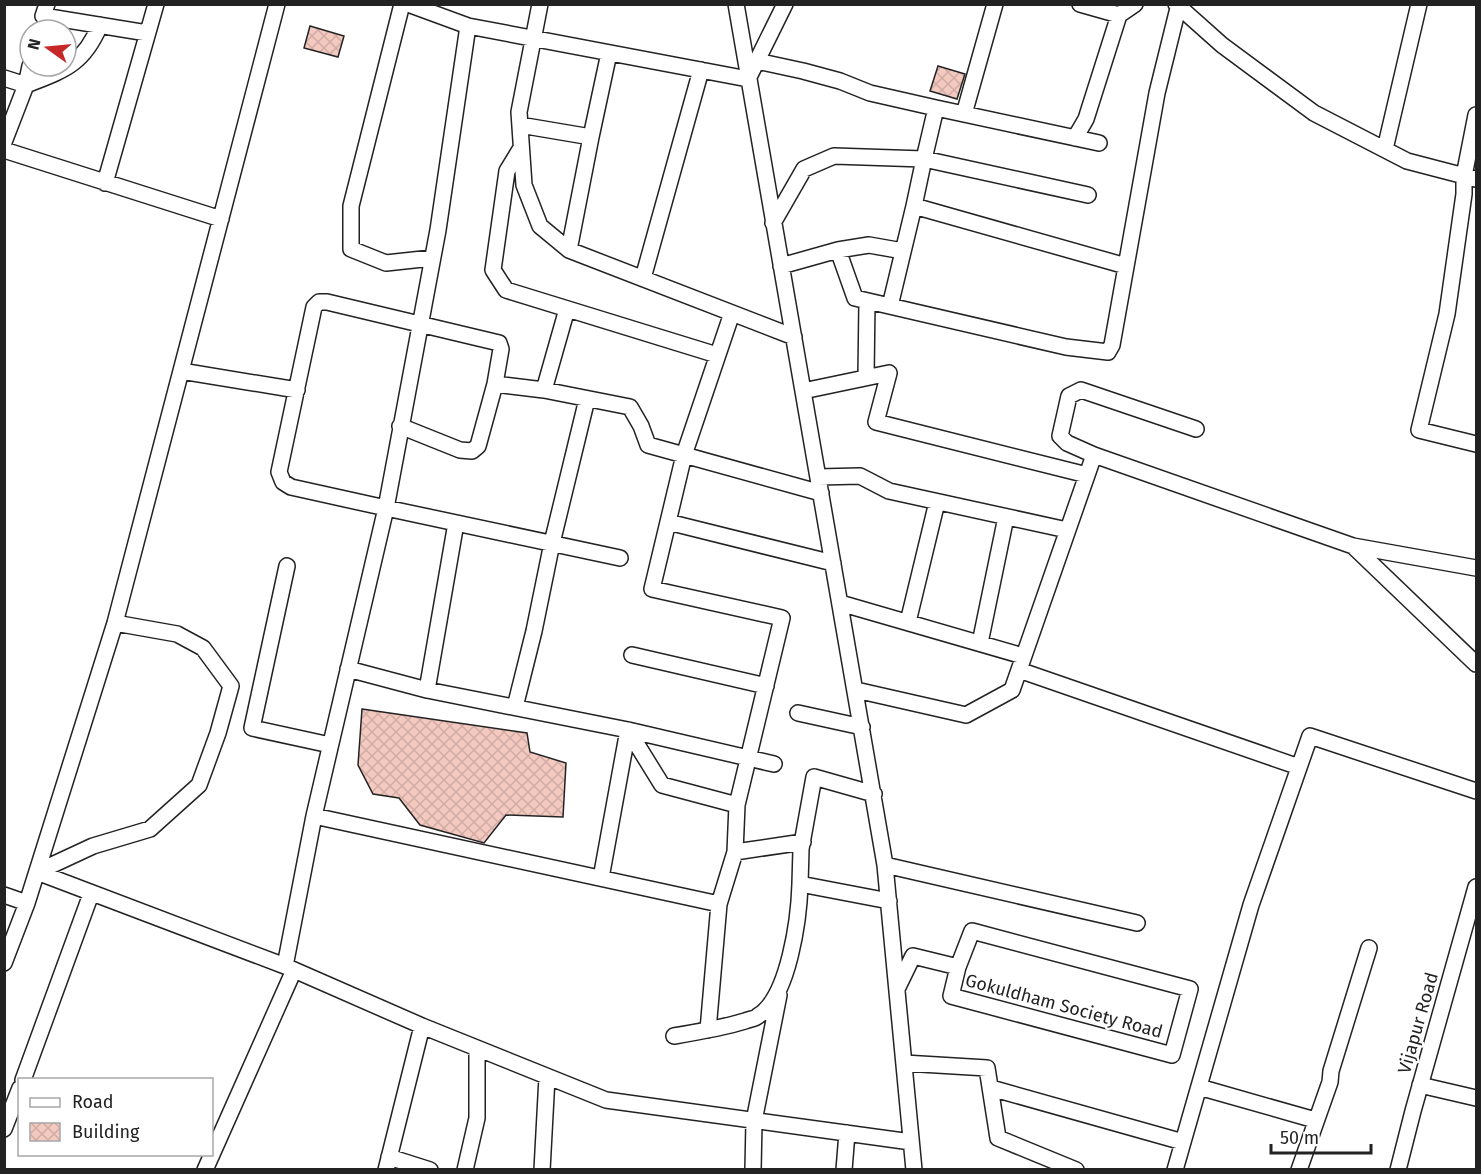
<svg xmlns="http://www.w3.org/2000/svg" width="1481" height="1174" viewBox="0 0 1481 1174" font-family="'Fira Sans',sans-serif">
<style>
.building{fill:url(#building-cross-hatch);stroke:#222;stroke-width:1.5}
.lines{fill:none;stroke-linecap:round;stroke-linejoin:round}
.minor-casing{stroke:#222;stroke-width:18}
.minor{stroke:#fff;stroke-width:15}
.labels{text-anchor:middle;stroke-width:4.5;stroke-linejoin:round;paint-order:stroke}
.street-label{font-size:18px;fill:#222;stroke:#fff}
</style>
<defs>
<pattern id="building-cross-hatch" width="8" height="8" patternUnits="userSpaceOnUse" patternTransform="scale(1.5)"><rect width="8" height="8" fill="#f3c9c0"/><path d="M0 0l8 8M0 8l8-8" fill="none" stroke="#d0aca5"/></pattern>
</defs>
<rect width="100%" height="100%" fill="#fff"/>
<path class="building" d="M 310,26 L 344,36 L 338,57 L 304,48 Z
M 938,66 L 965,74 L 957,99 L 930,91 Z
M 362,709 L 527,733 L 530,752 L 566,763 L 563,817 L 506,815 L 484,843 L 420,825 L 399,798 L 373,794 L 358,765 Z"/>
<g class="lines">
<defs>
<path id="minor" d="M 47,4 L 43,16 L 147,33
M 402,4 L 351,206 L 351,249 L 386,263 L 432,258
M 408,4 L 468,26
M 540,4 L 519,112 L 524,185 L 540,226 L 569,250 L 794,337
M 736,4 L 885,865 L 914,1170
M 1080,4 L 1119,15
M 1176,4 L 1222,45 L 1314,113 L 1407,161 L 1476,179
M 757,61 L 803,71 L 840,81 L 870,93 L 936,108
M 4,78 L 26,85 L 4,142
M 26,85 C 64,70 83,65 100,25
M 26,85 L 30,66
M 964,114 L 995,4
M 1476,115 L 1464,176 L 1464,194 L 1447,314 L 1419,430 L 1476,444
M 520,125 L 591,137 L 609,53
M 1075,138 L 1086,119 L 1119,15 L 1135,4
M 521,148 L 507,171 L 493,270 L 506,290 L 717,355
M 1385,149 L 1419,4
M 4,150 L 221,219
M 105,183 L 156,4
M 914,206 L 924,159 L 1088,195
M 773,223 L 804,169 L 834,156 L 924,159 L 936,108 L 1099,143
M 569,250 L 591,137
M 838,250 L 869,245 L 903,251
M 781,266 L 838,250 L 855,298 L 1066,347 L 1108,352 L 1112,345 L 1157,93 L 1179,4
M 643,278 L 701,70
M 890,306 L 914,206 L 1126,266
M 732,313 L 684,455 L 652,589 L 782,618 L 737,805
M 181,371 L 297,390
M 866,377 L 867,301
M 544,390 L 567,309
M 803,391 L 889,373 L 876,422 L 1087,475
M 400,426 L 460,450 L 472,451 L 478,446 L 495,384 L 544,390 L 630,407 L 641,426 L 648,445 L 821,493
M 1094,455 L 1067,443 L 1060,436 L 1069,396 L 1081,390 L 1196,429
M 818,477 L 860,476 L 889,491 L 1067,530
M 668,522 L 833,563
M 1353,546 L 1476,568
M 620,558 L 386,508 L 438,230 L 468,26 L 748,79 L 785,4
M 287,566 L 252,728 L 330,745
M 840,603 L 1023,656
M 908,622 L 937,502
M 980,643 L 1006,517
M 632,655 L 766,686
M 348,669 L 427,690 L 456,523
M 1019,670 L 1299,767
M 427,690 L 628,730 L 774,764
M 856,690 L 966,715 L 1012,690 L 1094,455 L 1353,546 L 1476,664
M 515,707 L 534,631 L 552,543 L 587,399
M 798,713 L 862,727
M 628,730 L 662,785 L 737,805 L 735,852 L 803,842
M 314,816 L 719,904 L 708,1030
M 885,865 L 1137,923
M 37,872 L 285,966 L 422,1026 L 606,1100 L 911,1142
M 37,872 L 93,846 L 150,829 L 199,785 L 218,733 L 231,686 L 203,648 L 177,634 L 115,623
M 601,878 L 628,730
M 800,884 L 801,849 L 814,777 L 874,794
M 4,895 L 27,903
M 719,904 L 735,852
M 4,963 L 27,903 L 115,623 L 277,4
M 285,966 L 314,816 L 386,508 L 291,487 L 283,482 L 279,472 L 314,307 L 319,302 L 327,302 L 499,343 L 501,349 L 495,384
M 897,989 L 913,956 L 958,967 L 951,996 L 1172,1055 L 1190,989 L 972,931 L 958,967
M 674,1036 C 698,1032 722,1028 745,1021 C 749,1019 755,1019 758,1016 C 789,997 799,918 800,884 L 889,901
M 904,1063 L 987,1068 L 998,1138 L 1076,1170
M 23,1080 L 91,894
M 1420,1085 L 1476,1098
M 1199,1087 L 1315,1120
M 991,1088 L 1183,1142 L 1175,1170
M 4,1129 L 20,1088
M 1183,1142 L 1251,905 L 1310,736 L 1476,791
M 389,1157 L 430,1170
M 205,1170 L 294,970
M 386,1170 L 422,1026
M 465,1170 L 477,1118 L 477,1049
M 542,1170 L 547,1077
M 753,1170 L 754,1121 L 779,995
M 844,1170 L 847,1133
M 1299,1170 L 1330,1082 L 1331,1071 L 1369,948
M 1398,1170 L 1413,1111 L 1476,887"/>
</defs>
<use href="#minor" class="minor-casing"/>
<use href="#minor" class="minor"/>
</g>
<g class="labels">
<g class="street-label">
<text transform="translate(1064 1006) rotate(15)" y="6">Gokuldham Society Road</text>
<text transform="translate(1418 1023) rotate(-74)" y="6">Vijapur Road</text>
</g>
</g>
<rect width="1481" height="1174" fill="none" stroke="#222222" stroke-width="12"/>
<rect x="18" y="1078" width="195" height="78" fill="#ffffff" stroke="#a7a7a7" stroke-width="1.5"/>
<rect x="30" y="1098" width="30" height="9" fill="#ffffff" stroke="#a7a7a7" stroke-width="1.5"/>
<text x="72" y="1108" font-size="18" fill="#222222">Road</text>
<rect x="30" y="1123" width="30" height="18" fill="url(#building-cross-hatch)" stroke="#a7a7a7" stroke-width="1.5"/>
<text x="72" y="1138" font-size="18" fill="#222222">Building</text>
<g transform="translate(48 48) rotate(285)"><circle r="28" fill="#ffffff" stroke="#a7a7a7" stroke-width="1.5"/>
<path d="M0-4.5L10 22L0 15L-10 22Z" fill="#c62828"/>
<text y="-9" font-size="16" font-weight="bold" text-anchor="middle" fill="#222222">N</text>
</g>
<path d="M1271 1144v9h100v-9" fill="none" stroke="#222222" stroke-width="3"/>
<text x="1280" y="1144" font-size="18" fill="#222222" stroke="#ffffff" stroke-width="4.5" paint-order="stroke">50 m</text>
</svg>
